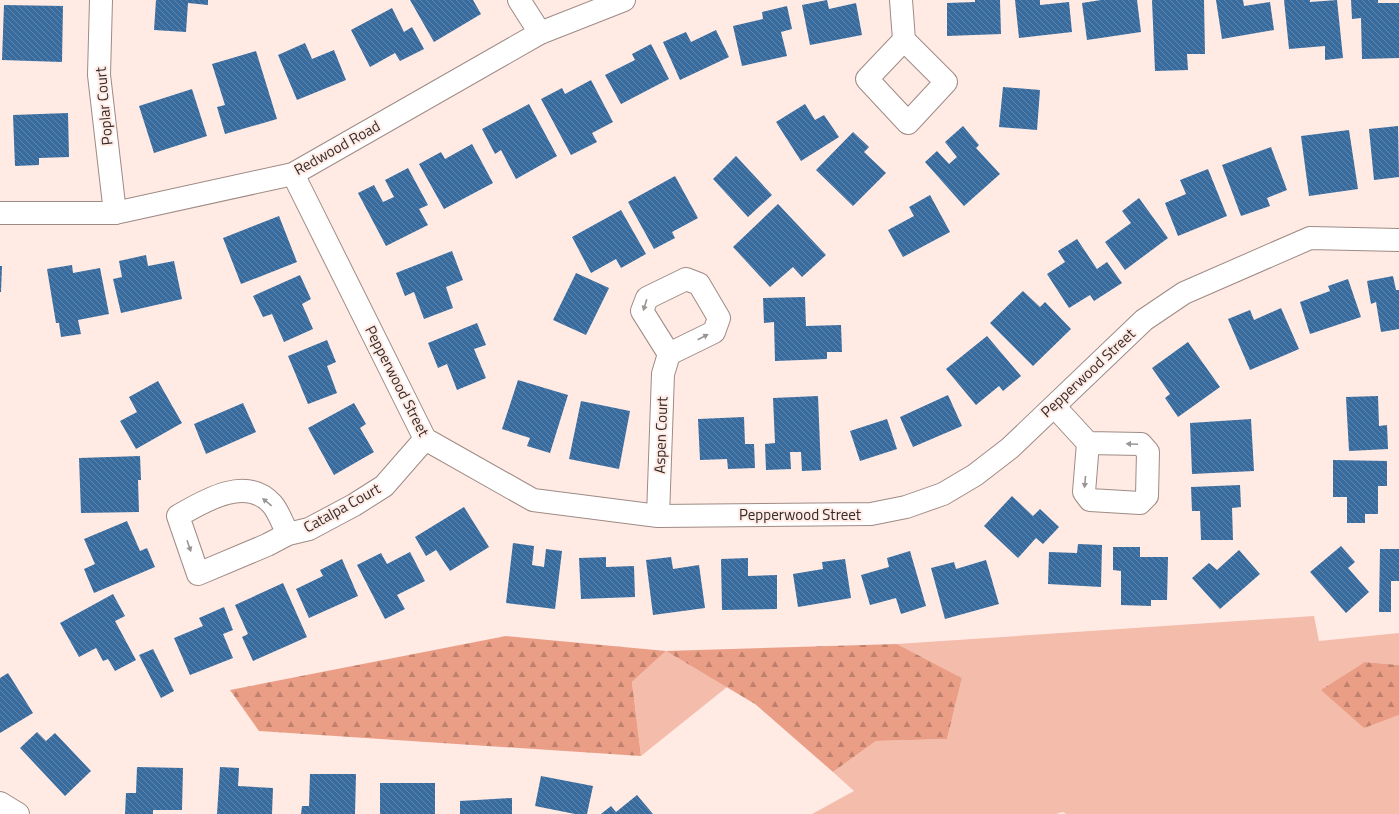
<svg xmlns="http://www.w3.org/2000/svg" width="1399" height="814" viewBox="0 0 1399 814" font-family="'Titillium Web',sans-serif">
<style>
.grass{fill:#f4bcab}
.forest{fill:url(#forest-firs)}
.building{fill:url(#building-back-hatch)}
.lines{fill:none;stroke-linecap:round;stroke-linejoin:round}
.minor-casing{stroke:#9e8b85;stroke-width:24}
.tertiary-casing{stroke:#9e8b85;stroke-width:24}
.minor{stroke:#fff;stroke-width:22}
.tertiary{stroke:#fff;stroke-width:22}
.oneway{fill:#999594}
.labels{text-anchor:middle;stroke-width:4;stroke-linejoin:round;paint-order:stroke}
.street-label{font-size:15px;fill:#332b29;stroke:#ffeae4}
</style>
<defs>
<pattern id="forest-firs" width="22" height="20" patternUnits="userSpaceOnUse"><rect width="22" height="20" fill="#eb9e86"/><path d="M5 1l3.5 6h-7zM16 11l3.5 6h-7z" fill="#bf816e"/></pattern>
<pattern id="building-back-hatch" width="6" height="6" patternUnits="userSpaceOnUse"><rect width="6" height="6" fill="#386b9e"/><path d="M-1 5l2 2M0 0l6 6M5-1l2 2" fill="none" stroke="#6184a8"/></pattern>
</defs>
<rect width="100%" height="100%" fill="#ffeae4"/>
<path class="grass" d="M 1314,616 L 1319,641 L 1399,633 L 1399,665 L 1365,662 L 1364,727 L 1399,715 L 1399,814 L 1066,814 L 1063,812 L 1056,814 L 812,814 L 854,791 L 833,772 L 876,741 L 947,739 L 962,678 L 897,644 Z
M 666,651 L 727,687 L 641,756 L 632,682 Z"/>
<path class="forest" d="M 506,636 L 666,651 L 897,644 L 962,678 L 947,739 L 876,741 L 833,772 L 755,704 L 666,651 L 632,682 L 641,756 L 259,731 L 230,690 Z
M 1365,662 L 1399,665 L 1399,715 L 1364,728 L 1321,690 Z"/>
<path class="building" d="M 156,0 L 208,0 L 208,5 L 188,3 L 186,32 L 154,30 Z
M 410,0 L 473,0 L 481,14 L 434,42 Z
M 827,0 L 829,9 L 856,3 L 862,35 L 810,45 L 802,5 Z
M 975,0 L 1000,0 L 1001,34 L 947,36 L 947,3 L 975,2 Z
M 1015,0 L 1040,0 L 1040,5 L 1069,2 L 1072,32 L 1019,38 Z
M 1101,0 L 1137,0 L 1141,32 L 1087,40 L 1082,3 Z
M 1152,0 L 1204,0 L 1205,54 L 1187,54 L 1188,70 L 1155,71 Z
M 1216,0 L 1243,0 L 1244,6 L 1270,2 L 1274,30 L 1222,39 Z
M 1284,0 L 1310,0 L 1310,2 L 1337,0 L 1343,58 L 1325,60 L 1325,46 L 1289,49 Z
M 1351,0 L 1378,0 L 1378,3 L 1399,3 L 1399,58 L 1362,59 L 1361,18 L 1352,19 Z
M 4,5 L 63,6 L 62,62 L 2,60 Z
M 787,6 L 792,29 L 781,32 L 787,56 L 742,66 L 733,26 L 763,19 L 762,12 Z
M 392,8 L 404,32 L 412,27 L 424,49 L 400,61 L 395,53 L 370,67 L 351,30 Z
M 716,30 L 729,57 L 680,80 L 663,42 L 686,32 L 691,42 Z
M 305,43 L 312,59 L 334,50 L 346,80 L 297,100 L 278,55 Z
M 651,44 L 669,79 L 621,104 L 605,75 L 635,60 L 632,54 Z
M 256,51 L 277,119 L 225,134 L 217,107 L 225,105 L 212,64 Z
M 591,80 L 613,122 L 592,133 L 597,142 L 571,155 L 541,99 L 562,88 L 565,94 Z
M 1003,87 L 1040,90 L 1037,130 L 999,127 Z
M 192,89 L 207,136 L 154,153 L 139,106 Z
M 529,104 L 557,156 L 516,179 L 501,150 L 495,154 L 482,129 Z
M 805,104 L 815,120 L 824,115 L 839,137 L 801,161 L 776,122 Z
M 68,113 L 69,157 L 39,158 L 39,165 L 15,166 L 13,115 Z
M 963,126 L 979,145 L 976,148 L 1000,174 L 964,206 L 925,162 L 937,151 L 949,164 L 957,157 L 945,142 Z
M 1398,126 L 1399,177 L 1374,180 L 1369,129 Z
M 1349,130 L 1358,189 L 1309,196 L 1301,136 Z
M 853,132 L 869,147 L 864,152 L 886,173 L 853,206 L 816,170 Z
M 472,144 L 493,183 L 444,209 L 419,164 L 441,152 L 445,159 Z
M 1271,147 L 1287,190 L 1267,198 L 1270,206 L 1241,216 L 1222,165 Z
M 736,156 L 772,195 L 748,217 L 713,179 Z
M 408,168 L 428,205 L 419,209 L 428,225 L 386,246 L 358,193 L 374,185 L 383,202 L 394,197 L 385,180 Z
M 1208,169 L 1227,216 L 1178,236 L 1165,203 L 1186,194 L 1180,180 Z
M 675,176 L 698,218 L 672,232 L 675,238 L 654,249 L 628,202 Z
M 930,195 L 950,232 L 903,257 L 888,230 L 914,216 L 909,207 Z
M 1139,198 L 1168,238 L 1125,270 L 1105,242 L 1131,223 L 1122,211 Z
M 778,204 L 826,255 L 802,277 L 793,267 L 770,287 L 733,247 Z
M 621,210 L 646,254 L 621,268 L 616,259 L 591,273 L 572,237 Z
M 279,216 L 297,262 L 241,284 L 223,238 Z
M 1077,239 L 1097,269 L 1107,262 L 1122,283 L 1094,301 L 1090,295 L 1069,308 L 1047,274 L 1065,262 L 1058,251 Z
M 452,251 L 463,280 L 446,287 L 453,308 L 424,319 L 414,292 L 405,296 L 396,273 Z
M 146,255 L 148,266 L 174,261 L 182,299 L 121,313 L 113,279 L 122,277 L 119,261 Z
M 72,265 L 73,273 L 100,268 L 109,314 L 78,320 L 81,334 L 61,337 L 59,323 L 56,323 L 47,269 Z
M 0,266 L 2,266 L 1,292 L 0,292 Z
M 576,273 L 609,288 L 586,335 L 553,320 Z
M 300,275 L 311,299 L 302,304 L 313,329 L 284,342 L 272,314 L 263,317 L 253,296 Z
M 1393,276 L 1396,290 L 1399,290 L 1399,329 L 1381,332 L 1376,302 L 1371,304 L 1367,281 Z
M 1348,279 L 1361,317 L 1310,334 L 1300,302 L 1330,291 L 1328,286 Z
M 1023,291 L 1040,307 L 1045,302 L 1071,329 L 1033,366 L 990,323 Z
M 805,297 L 806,326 L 841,325 L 842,352 L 827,352 L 827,359 L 775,361 L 774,322 L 764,323 L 763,298 Z
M 1281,308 L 1299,349 L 1250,370 L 1228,319 L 1250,310 L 1254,320 Z
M 477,323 L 486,345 L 474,349 L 486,378 L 457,390 L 447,364 L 438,368 L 428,343 Z
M 987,336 L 1021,376 L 1003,391 L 999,386 L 976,405 L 946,369 Z
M 327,340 L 336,362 L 327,366 L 337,393 L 308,404 L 288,356 Z
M 1188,342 L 1220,387 L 1178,417 L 1165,398 L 1170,394 L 1152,368 Z
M 518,380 L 568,395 L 550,453 L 527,446 L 530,438 L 502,429 Z
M 158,381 L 182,423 L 136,449 L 120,421 L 137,412 L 129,397 Z
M 948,395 L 962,426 L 913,447 L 900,417 Z
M 818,396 L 821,470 L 802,471 L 801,452 L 790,452 L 791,469 L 766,470 L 765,444 L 775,443 L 773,398 Z
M 1378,396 L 1379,426 L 1387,425 L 1388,449 L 1349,451 L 1346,397 Z
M 581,401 L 630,411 L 619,469 L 569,459 Z
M 243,403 L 256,432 L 206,454 L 194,424 Z
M 354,403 L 366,424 L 360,428 L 374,452 L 334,475 L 308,428 Z
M 744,417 L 745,444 L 754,444 L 755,468 L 728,469 L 727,459 L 700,460 L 698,419 Z
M 887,419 L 897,449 L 860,461 L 850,431 Z
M 1251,419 L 1254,471 L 1192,474 L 1190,423 Z
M 140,456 L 141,480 L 138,480 L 139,512 L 81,513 L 79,458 Z
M 1333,460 L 1387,461 L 1387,486 L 1378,486 L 1378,514 L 1365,514 L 1365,523 L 1347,523 L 1347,497 L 1333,497 Z
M 1240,485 L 1241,507 L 1232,508 L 1233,540 L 1201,540 L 1200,511 L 1192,511 L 1191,487 Z
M 1012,496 L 1033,516 L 1040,509 L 1059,527 L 1043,544 L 1036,538 L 1018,558 L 984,526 Z
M 464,507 L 489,547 L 450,571 L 436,550 L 426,556 L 415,537 Z
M 127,521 L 140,551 L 147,548 L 155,567 L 94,593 L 84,569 L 95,564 L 84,539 Z
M 513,543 L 534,546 L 532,565 L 544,567 L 546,549 L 562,551 L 555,609 L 506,603 Z
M 1078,544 L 1102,545 L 1101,587 L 1048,584 L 1049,552 L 1077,553 Z
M 1341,546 L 1355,562 L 1348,568 L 1369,592 L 1346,613 L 1310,572 Z
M 1113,547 L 1140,547 L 1140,557 L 1168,557 L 1167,600 L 1151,600 L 1151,606 L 1121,605 L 1121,571 L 1113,570 Z
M 1380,549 L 1399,549 L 1399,581 L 1391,581 L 1391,612 L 1379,612 Z
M 1239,550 L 1260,574 L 1220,609 L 1192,578 L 1209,563 L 1217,570 Z
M 910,551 L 926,606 L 901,614 L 896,598 L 870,605 L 861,575 L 889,567 L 887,558 Z
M 410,552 L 425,581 L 397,595 L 405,609 L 385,619 L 357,565 L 381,553 L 387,564 Z
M 606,557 L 606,567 L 634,566 L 635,597 L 581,599 L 579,558 Z
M 671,557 L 673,569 L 699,565 L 705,608 L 653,615 L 646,560 Z
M 748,558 L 748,576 L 777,575 L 777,609 L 722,610 L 721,559 Z
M 342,559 L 358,596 L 309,618 L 296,589 L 323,576 L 320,570 Z
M 845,559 L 851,598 L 798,607 L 793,574 L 823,569 L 822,562 Z
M 986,560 L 999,604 L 945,619 L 931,568 L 954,562 L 956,569 Z
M 283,583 L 307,637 L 253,661 L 242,637 L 248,634 L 235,605 Z
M 113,594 L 125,616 L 115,621 L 136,660 L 115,671 L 108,659 L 103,661 L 96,648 L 79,657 L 60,623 Z
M 224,607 L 233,630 L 223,634 L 233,658 L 190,675 L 174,638 L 203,626 L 199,618 Z
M 153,649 L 174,691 L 161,698 L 139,655 Z
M 8,673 L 33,713 L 0,733 L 0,678 Z
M 37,732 L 46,741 L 55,733 L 91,771 L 65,796 L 20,748 Z
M 137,767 L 183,768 L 182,810 L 153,810 L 153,814 L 125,814 L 126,793 L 136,793 Z
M 220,767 L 239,768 L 238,786 L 273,788 L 272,814 L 217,814 Z
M 310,774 L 356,774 L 355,814 L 301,814 L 302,806 L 309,806 Z
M 541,776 L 593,786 L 587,814 L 575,814 L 535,806 Z
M 380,783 L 435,783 L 435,814 L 380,814 Z
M 637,795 L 653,814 L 601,814 L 611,806 L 616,812 Z
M 512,798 L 512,814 L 460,814 L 460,801 Z"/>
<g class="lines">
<defs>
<path id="minor" d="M 101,0 L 99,75 L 115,213
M 519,0 L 540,33
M 901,0 L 904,40 L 946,82 L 908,123 L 867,79 L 904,40
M 293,174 L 425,439 L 533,500 L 658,516 L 871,514 L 906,507 L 943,494 L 975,475 L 1010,448 L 1144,320 L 1184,293 L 1310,238 L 1399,240
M 1054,406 L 1088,443 L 1141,444 L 1148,452 L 1147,496 L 1140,503 L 1090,500 L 1084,492 L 1088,443
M 658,516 L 663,374 L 669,354 L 642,311 L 647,298 L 686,279 L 699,284 L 719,318 L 714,332 L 669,354
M 288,534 C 283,525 279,512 272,504 C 246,475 204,501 178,516 L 198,574 L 267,545 L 288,534 L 309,529 L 354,505 L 384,486 L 425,439
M 0,803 L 18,814"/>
<path id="tertiary" d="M 0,213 L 115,213 L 293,174 L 540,33 L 624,0"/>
</defs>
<use href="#minor" class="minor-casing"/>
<use href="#tertiary" class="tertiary-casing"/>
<use href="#minor" class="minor"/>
<use href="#tertiary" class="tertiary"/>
</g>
<defs><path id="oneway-solid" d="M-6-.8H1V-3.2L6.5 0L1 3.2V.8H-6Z"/></defs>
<g class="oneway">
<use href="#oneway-solid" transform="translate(645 305) rotate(107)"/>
<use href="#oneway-solid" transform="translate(703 337) rotate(-27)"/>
<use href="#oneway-solid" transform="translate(1132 444) rotate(-178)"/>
<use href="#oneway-solid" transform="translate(1085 482) rotate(95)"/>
<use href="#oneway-solid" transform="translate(267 502) rotate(-141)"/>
<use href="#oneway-solid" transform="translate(189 546) rotate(71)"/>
</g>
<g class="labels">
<g class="street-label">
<text transform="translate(104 106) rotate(-95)" y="5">Poplar Court</text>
<text transform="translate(337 148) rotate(-29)" y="5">Redwood Road</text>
<text transform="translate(1088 373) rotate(-43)" y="5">Pepperwood Street</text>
<text transform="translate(397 381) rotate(63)" y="5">Pepperwood Street</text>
<text transform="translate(661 435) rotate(-88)" y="5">Aspen Court</text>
<text transform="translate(342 508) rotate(-29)" y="5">Catalpa Court</text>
<text x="800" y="520">Pepperwood Street</text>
</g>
</g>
</svg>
